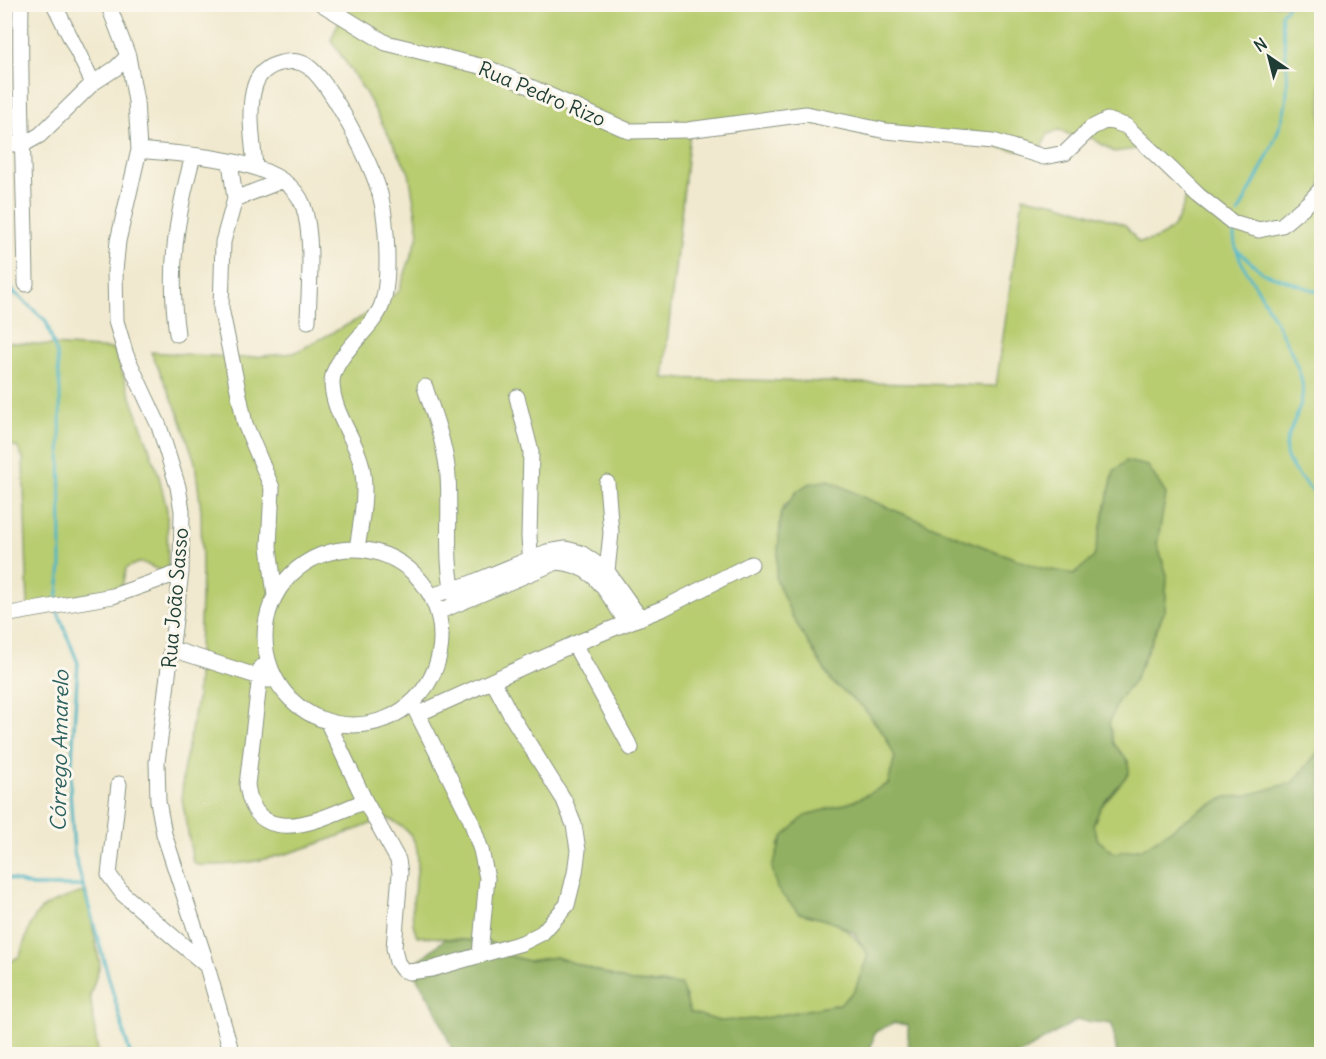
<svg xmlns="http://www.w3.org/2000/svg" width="1326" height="1059" viewBox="0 0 1326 1059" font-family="Delius,sans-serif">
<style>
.green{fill:#b8cc6f;stroke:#6c8452;stroke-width:1.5;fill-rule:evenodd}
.forest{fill:#92b062;stroke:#58764b;stroke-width:1.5}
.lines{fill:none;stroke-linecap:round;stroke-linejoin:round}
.stream{stroke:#49b5c5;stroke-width:3}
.minor-casing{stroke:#889382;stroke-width:17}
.minor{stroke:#fff;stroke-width:15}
.labels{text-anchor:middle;stroke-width:6;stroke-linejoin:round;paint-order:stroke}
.street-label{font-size:20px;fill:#1f3d34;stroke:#fbf7ec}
.water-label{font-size:21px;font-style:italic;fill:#2c6160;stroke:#fbf7ec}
</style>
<rect width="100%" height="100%" fill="#fbf7ec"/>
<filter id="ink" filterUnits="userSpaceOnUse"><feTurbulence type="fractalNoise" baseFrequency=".0167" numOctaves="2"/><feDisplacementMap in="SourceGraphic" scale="12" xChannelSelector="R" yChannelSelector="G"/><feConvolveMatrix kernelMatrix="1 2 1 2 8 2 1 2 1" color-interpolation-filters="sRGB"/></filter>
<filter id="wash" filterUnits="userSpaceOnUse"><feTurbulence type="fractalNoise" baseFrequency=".008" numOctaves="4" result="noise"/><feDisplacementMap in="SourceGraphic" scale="24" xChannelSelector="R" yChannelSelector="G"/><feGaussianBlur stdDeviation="1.35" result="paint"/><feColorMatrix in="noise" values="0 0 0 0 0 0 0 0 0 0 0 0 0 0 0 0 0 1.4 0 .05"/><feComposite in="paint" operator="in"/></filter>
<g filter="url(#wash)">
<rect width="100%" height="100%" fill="#f1e9cf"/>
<path class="green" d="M 320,5 L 1321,5 L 1321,748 L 1294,782 L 1245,796 L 1227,797 L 1202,809 L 1144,848 L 1114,853 L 1098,840 L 1093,825 L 1101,807 L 1129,773 L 1128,761 L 1114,744 L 1109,724 L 1118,701 L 1134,681 L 1165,610 L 1167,575 L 1157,544 L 1166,494 L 1114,471 L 1094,558 L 1074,574 L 1040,568 L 971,542 L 865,498 L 829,480 L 785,504 L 781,513 L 776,579 L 792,616 L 832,682 L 863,707 L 884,734 L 895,756 L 888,784 C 877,790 865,796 854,801 C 821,815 799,812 778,846 L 799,913 C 836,923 846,922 868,955 L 855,990 L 840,1004 L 759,1019 L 719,1021 L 689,1012 L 686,996 L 664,983 L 631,982 L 556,957 L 528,961 L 506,955 L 490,942 L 417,936 C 398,894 447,842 386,818 C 325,841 264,869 197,865 L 193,862 L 182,798 L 183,772 L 197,700 L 202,573 L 201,510 L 195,462 L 178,412 L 151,352 L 243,358 L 294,353 L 362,317 L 399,291 L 419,233 L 409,173 L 365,92 L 331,40 L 340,19 ZM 847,120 L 1038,154 L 1048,134 L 1059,130 L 1075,137 L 1092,138 L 1114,152 L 1142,148 L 1189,184 C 1182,216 1175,240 1138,242 L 1125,225 L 1117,222 L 1057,203 L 1023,197 L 996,386 L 663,378 L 691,124 Z
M 4,342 L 114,349 L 159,476 L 167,510 L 168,574 L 141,562 L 126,568 L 122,586 L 28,607 L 23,458 L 17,447 L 5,443 Z
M 86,891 L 100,965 L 90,995 L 98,1054 L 5,1054 L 5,965 L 20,956 C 36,905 35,908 86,891 Z"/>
<path class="forest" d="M 1126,461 L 1148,466 L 1166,494 L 1157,544 L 1167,575 L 1165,610 L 1134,681 L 1118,701 L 1109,723 L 1114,744 L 1128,761 L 1129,773 L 1101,806 L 1093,825 L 1098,840 L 1114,853 L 1144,848 L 1202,809 L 1227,797 L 1245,796 L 1294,782 L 1321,748 L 1321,1054 L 1117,1054 L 1112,1024 L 1077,1020 L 1020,1054 L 908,1054 L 908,1025 L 893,1023 L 875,1032 L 869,1054 L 454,1054 L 435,1008 L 409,965 L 419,960 L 445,939 L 490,942 L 506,955 L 528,961 L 556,957 L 631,982 L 681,985 L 690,1012 L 719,1021 L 759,1019 L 840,1004 L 855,990 L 868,955 L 854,933 L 834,922 L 799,913 L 777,889 L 772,867 L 783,837 L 806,815 L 852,802 L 888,784 L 895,757 L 884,734 L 863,707 L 832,682 L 792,616 L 776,579 L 781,513 L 797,491 L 808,484 L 829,480 L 865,498 L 971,542 L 1040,568 L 1074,574 L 1094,557 L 1114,471 Z"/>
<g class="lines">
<path class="stream" d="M 1238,214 C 1255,179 1279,141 1286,103 C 1290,73 1284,43 1281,14 L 1290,4
M 1234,228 C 1232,255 1249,273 1261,295 C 1275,321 1293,350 1301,378 C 1310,409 1279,435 1287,457 C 1292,472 1310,488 1322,500
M 1236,249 L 1263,273 L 1322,293
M 4,283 L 46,321 L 57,355 L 60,390 L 61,567 L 57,600
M 4,316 L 13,290
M 57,610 L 78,663 L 70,790 L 74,853 L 130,1054
M 4,877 L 32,886 L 83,886"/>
</g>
</g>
<g filter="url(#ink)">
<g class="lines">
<defs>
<path id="minor" d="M 21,4 C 19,98 25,191 26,284
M 54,4 L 93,83
M 108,4 L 128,56 L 136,101 L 139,150 L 118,241 L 115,271 L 116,321 L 126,355 L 159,426 L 178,487 L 182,511 L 181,572 L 157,762 L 158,801 L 164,834 L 204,956 L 232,1054
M 322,4 L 386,43 L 488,68 L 629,131 L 688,130 L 806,114 L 886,131 L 993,141 L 1044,157 L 1065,153 L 1091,128 L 1107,120 L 1126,126 L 1198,195 L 1232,222 L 1259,230 L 1282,225 L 1308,203 L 1322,188
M 4,144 L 24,144 L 40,135 L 93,83 L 116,68 L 128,56
M 139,150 C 182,155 285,156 303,205 C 314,237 309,287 308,321
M 230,161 L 235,199
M 255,167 C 253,142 247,109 255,85 C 259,73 268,66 281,63 C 292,61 301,60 310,68 C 333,87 372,165 380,194 C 387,221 391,282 381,307 C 371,331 333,356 332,382 C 332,412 354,436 361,463 C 368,490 361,522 357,549
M 177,334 C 168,269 176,218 193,156
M 425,387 C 434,416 446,446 448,476 C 451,516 444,561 455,600
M 517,397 L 531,452 L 529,537 L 531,566
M265 637a88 88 0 1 1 176 0a88 88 0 1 1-176 0Z
M 607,571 L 611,533 L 607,483
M 275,596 L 269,546 L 272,488 L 245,424 L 221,308 L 223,242 L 235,199 L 281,181
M 431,596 L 469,584 L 547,552 L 566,549 L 581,553 L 607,571 L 640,618
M 438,612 L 557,562 C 598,565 606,593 627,623
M 4,615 L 113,596 L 181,572
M 574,644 L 631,748
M 172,649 L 269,680
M 261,667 L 247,785 C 256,854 325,817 365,801
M 413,705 L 470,818 L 481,850 L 487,878 L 480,954
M 418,714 L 574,644 L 664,608 L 751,564
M 327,721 L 365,801 L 398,860 L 400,873 L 394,948 L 397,962 L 402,969 L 409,972 L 432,969 L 522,943 L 542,933 L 567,905 L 575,873 L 578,850 L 574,825 L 564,800 L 512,717 L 493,681
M 119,784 L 109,875 L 123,894 L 206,965"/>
</defs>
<use href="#minor" class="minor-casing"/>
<use href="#minor" class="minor"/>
</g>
</g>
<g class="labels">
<g class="street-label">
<text transform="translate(542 94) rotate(23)" y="7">Rua Pedro Rizo</text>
<text transform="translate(175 598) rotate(-85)" y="7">Rua João Sasso</text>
</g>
<g class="water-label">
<text transform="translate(60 751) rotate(-89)" y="7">Córrego Amarelo</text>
</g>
</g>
<rect width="1326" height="1059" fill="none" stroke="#fbf7ec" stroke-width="24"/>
<g transform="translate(1269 57) rotate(325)" stroke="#fbf7ec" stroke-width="4.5" paint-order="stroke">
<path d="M0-4.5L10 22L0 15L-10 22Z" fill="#1f3d34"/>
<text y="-9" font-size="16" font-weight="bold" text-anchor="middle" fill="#1f3d34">N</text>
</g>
</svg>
